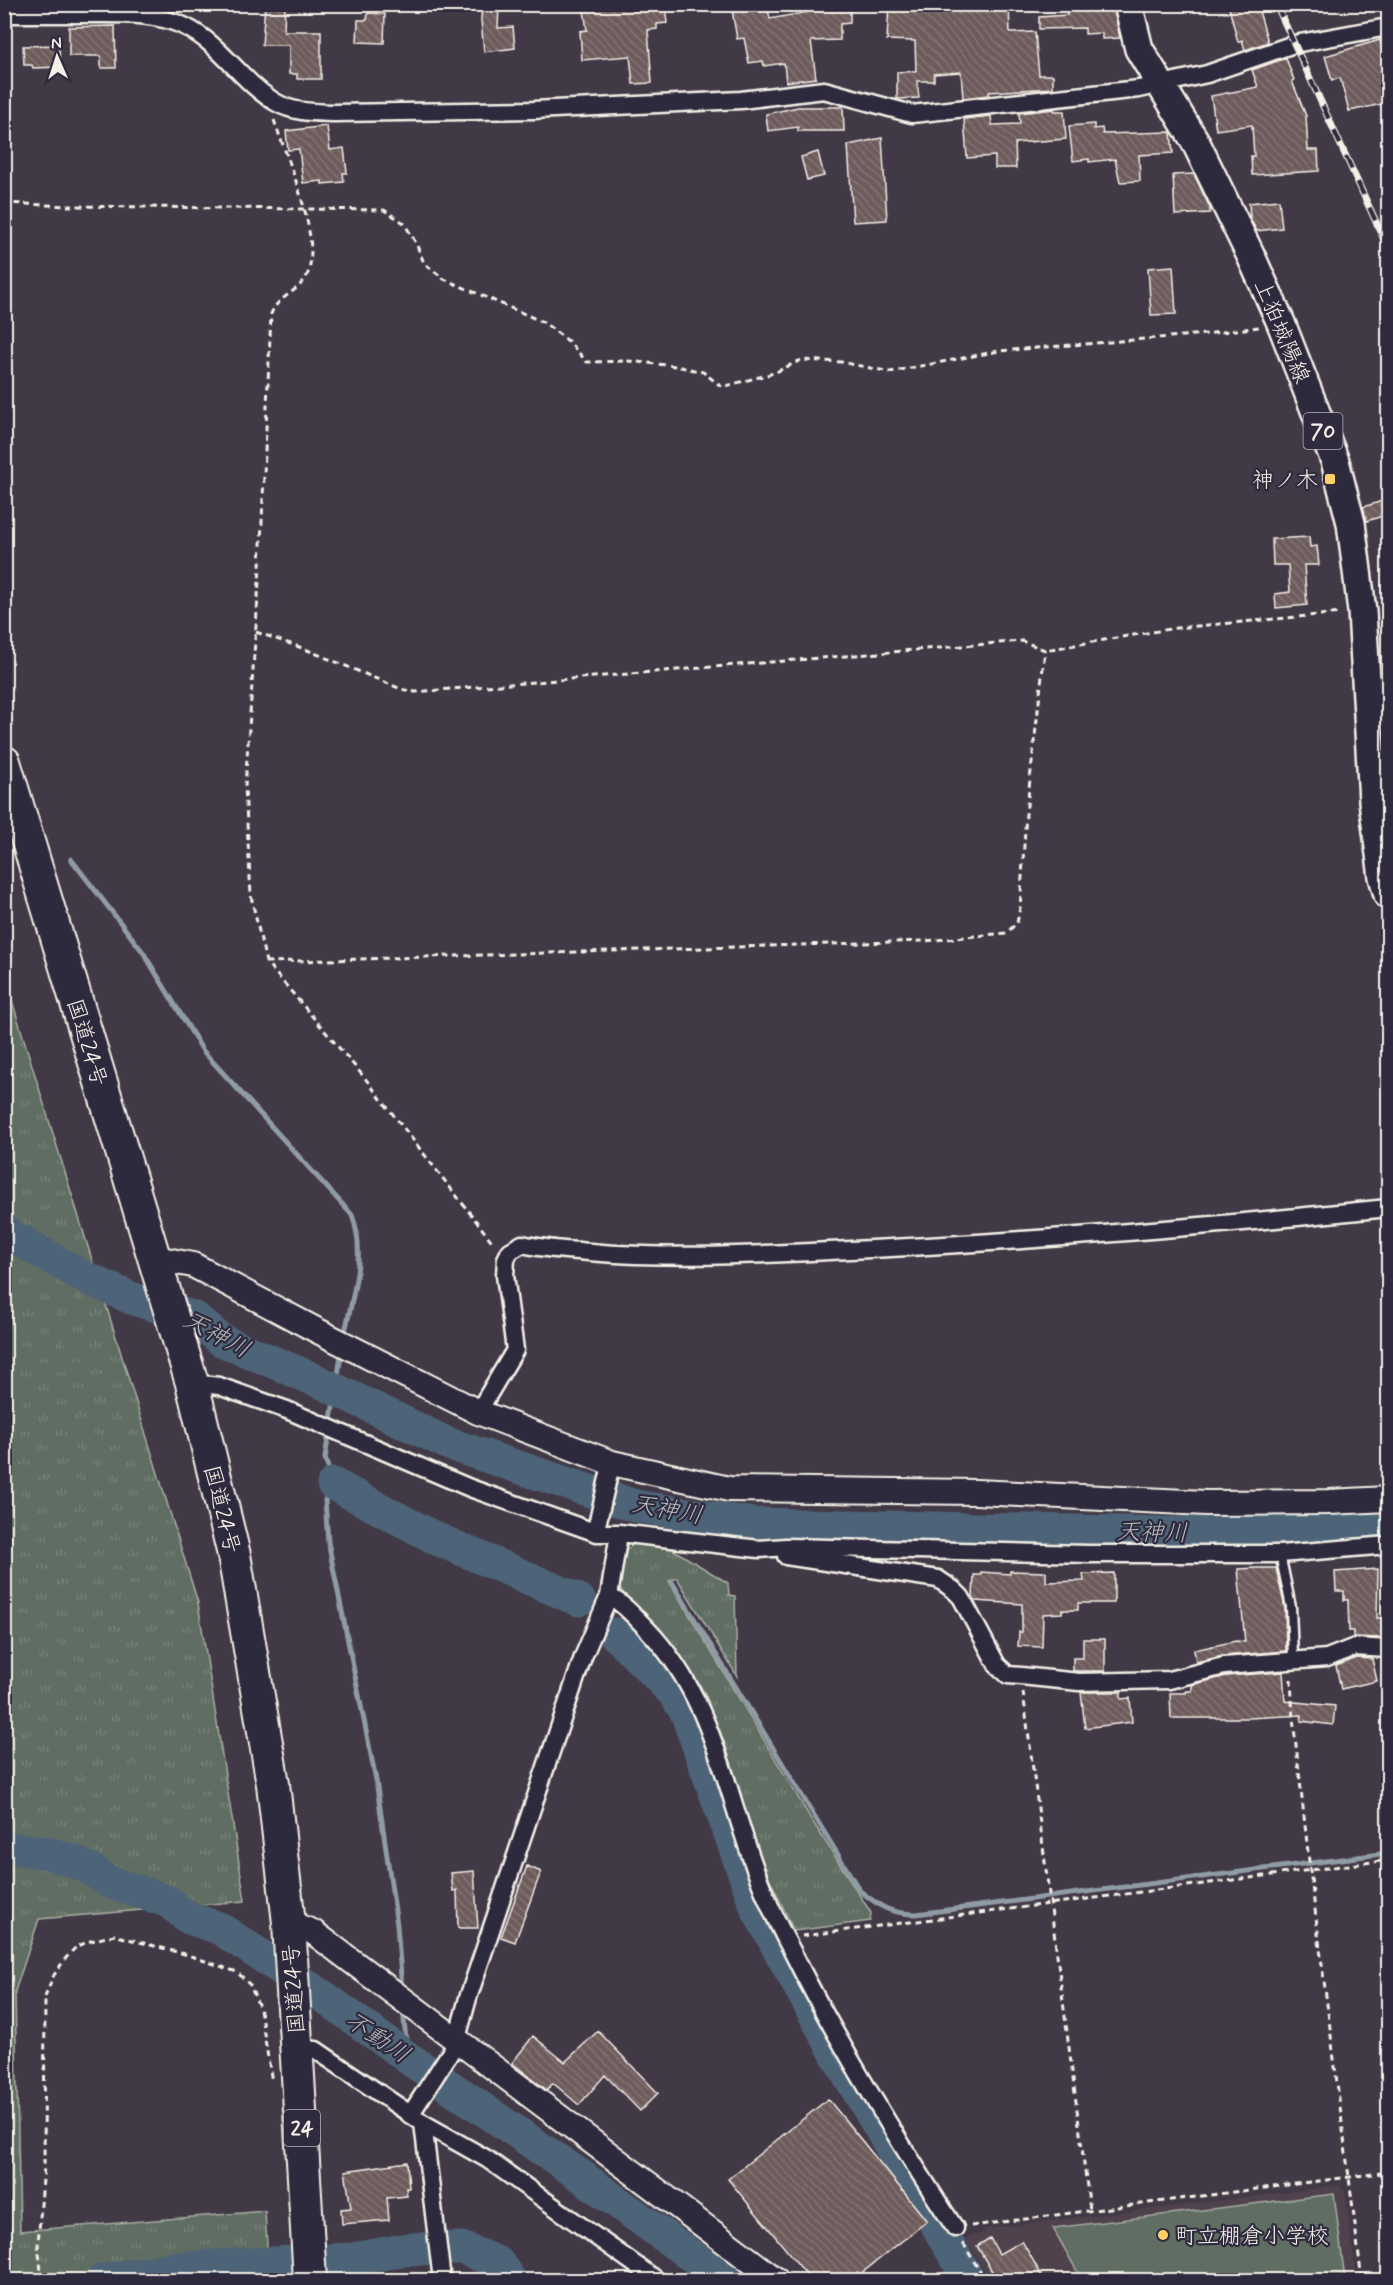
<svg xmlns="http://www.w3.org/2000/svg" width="1393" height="2285" viewBox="0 0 1393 2285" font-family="Mynerve,'Klee One',sans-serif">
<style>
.built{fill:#4f434d}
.grass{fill:url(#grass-tufts);stroke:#aaafa5;stroke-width:1.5}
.garden{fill:#606d62;stroke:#aaafa5;stroke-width:1.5}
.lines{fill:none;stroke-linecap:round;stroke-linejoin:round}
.stream{stroke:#909ca5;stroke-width:5}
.river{stroke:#4d6378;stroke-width:33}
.building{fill:url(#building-back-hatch);stroke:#f4f1e8;stroke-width:1.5}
.lane-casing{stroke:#f4f1e8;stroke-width:13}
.street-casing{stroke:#f4f1e8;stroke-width:21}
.secondary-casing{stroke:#f4f1e8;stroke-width:28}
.primary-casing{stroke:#f4f1e8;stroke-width:32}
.highway-casing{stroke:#f4f1e8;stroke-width:36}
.path{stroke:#f4f1e8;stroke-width:3;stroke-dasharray:6 4.5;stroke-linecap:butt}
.lane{stroke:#2f2a3d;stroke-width:8}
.street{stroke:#2f2a3d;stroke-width:16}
.secondary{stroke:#2f2a3d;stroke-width:24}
.primary{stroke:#2f2a3d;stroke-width:27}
.highway{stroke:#2f2a3d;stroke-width:32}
.rail-casing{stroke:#f4f1e8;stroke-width:7}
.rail{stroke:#2f2a3d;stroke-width:4.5;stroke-dasharray:14;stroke-linecap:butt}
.poi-dot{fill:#ffd166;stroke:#2f2a3d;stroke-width:2}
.labels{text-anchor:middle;stroke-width:4.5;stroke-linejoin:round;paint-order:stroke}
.shield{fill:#2f2a3d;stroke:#b9b5b5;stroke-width:1.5}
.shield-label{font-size:21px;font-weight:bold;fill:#f4f1e8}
.street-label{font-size:22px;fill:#f4f1e8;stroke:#2f2a3d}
.poi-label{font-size:22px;fill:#f4f1e8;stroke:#2f2a3d;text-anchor:end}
.water-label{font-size:24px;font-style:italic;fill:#b1b8bb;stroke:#2f2a3d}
</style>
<defs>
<pattern id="grass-tufts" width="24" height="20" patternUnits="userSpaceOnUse" patternTransform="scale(1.5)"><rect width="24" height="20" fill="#606d62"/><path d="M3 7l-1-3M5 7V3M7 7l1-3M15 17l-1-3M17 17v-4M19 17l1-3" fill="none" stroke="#778278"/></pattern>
<pattern id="building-back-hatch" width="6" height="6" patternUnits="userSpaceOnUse" patternTransform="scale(1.5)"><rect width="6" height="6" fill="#6e5b5c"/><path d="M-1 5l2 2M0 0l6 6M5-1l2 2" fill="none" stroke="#837373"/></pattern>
</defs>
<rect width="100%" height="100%" fill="#423946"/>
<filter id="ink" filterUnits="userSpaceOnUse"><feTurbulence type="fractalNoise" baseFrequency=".0167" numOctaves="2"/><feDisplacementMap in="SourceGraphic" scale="12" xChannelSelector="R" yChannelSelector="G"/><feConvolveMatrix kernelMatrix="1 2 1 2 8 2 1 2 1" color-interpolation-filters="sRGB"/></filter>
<g filter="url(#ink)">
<path class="built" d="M 1338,2186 L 1345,2191 L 1357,2280 L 991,2280 L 966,2241 L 967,2237 L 984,2233 L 984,2229 Z"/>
<path class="grass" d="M 5,978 L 198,1603 L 245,1901 L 39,1919 L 15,1991 L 20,2231 L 265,2211 L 269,2280 L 5,2280 Z
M 636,1543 L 669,1547 L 728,1583 L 729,1595 L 735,1596 L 737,1676 L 677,1578 L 669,1581 L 811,1819 L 871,1913 L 870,1921 L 794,1931 L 763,1864 L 705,1693 L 678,1651 L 619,1588 L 618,1580 L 627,1549 Z"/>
<path class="garden" d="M 1334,2194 L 1345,2280 L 1082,2280 L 1053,2228 Z"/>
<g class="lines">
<path class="stream" d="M 71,859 L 143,952 L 203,1051 L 352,1215 C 367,1254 352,1297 344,1337
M 342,1349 L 325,1458 L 333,1484 L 325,1500 L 328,1542 L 376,1780 L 397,1925 L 402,1989
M 635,1506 L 641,1513
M 672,1582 L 860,1891 C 881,1907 888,1913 916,1914 L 1388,1853
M 403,2011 L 408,2058"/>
<path class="river" d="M 4,1231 L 80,1275 L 131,1298 L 195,1318 L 221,1340 L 320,1382 L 449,1444 L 635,1506 L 754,1524 L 1167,1533 L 1306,1532 L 1388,1524
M 333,1484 L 437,1539 L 579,1600
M 615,1634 L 674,1693 L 686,1712 L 757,1909 L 838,2057 L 969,2280
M 4,1847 L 48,1853 L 73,1861 L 92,1870 L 109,1882 L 167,1901 L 189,1918 L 219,1928 L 327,1999 L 408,2058 L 581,2176 L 725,2280
M 103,2280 L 174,2268 L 352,2259 L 410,2249 L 462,2248 L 498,2263 L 510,2280"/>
</g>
<path class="building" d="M 265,4 L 285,4 L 284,31 L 321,31 L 321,79 L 297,79 L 297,74 L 289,74 L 289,45 L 262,45 Z
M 482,4 L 499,4 L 498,28 L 513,27 L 515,48 L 484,52 L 481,20 Z
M 583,4 L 665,4 L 667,23 L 657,24 L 657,29 L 648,30 L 652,83 L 633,84 L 630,56 L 582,60 L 580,31 L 587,30 Z
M 731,4 L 767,4 L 770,19 L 819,10 L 819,4 L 850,4 L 850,23 L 840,24 L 840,40 L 811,41 L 816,78 L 786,82 L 784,63 L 764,66 L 763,61 L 749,63 L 744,38 L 737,39 Z
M 889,4 L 921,4 L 921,8 L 1009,4 L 1010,33 L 1035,32 L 1039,75 L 1053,75 L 1053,88 L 989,92 L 989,95 L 963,98 L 961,72 L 934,74 L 934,81 L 917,81 L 919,98 L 897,99 L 897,72 L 916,71 L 915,41 L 887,40 Z
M 1067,4 L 1113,4 L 1120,38 L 1102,39 L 1102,33 L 1085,34 L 1085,28 L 1039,29 L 1039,17 L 1067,15 Z
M 1228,4 L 1257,4 L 1268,42 L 1245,50 L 1242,40 L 1238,42 Z
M 368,13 L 385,14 L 384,43 L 357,42 L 358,20 L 367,20 Z
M 115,26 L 116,68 L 101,68 L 101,56 L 69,56 L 69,27 Z
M 1380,40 L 1381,44 L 1384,44 L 1389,66 L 1387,103 L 1349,111 L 1340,78 L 1332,80 L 1325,56 Z
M 59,45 L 60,67 L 33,68 L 32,65 L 24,65 L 23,46 Z
M 1286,58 L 1294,80 L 1292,81 L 1306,116 L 1308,150 L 1318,150 L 1319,171 L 1252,175 L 1251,156 L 1254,156 L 1252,125 L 1216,130 L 1211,96 L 1258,87 L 1252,70 Z
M 798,107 L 843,107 L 844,131 L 798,131 L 798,127 L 768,131 L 766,114 Z
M 1054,109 L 1054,111 L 1064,111 L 1066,139 L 1015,143 L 1016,168 L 995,168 L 995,156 L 967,158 L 964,119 L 991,116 L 992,125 L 1020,124 L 1019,113 Z
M 1094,124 L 1094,129 L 1102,128 L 1103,134 L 1171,132 L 1173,153 L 1139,155 L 1140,181 L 1120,182 L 1115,159 L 1089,162 L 1089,159 L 1073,161 L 1069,126 Z
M 327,126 L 330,150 L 344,148 L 347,173 L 343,173 L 344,182 L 322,184 L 322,181 L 303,183 L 299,149 L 288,150 L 286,131 Z
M 882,138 L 887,220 L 853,222 L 848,145 Z
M 818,152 L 824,176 L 807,180 L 801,157 Z
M 1194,174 L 1210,208 L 1210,213 L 1175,215 L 1173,175 Z
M 1279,200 L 1282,228 L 1257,231 L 1250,219 L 1249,203 Z
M 1173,266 L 1176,314 L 1151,315 L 1148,268 Z
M 1389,499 L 1389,514 L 1367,521 L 1363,507 Z
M 1309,537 L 1310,547 L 1317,546 L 1319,565 L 1304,565 L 1307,605 L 1276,608 L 1275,594 L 1290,592 L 1288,565 L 1273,565 L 1272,539 Z
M 1256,1568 L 1276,1568 L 1285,1608 L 1286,1651 L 1223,1656 L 1196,1662 L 1194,1650 L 1236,1641 L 1245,1642 L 1238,1569 Z
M 1378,1569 L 1377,1618 L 1382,1618 L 1383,1638 L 1353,1637 L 1353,1631 L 1349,1631 L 1348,1600 L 1344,1600 L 1344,1591 L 1336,1591 L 1335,1572 Z
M 1010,1571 L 1046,1572 L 1046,1582 L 1084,1581 L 1083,1574 L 1114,1573 L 1114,1603 L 1078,1603 L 1078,1610 L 1062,1610 L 1062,1613 L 1043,1614 L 1042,1647 L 1018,1646 L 1019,1632 L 1022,1632 L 1022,1604 L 975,1601 L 973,1597 L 974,1575 L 981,1575 L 981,1572 L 1010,1574 Z
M 1083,1639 L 1105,1639 L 1105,1671 L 1073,1671 L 1073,1658 L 1083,1658 Z
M 1357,1658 L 1372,1659 L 1377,1681 L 1341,1689 L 1336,1666 Z
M 1283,1672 L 1285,1701 L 1335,1706 L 1333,1725 L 1301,1721 L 1302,1715 L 1249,1718 L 1171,1718 L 1170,1693 L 1186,1693 L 1186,1691 L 1192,1691 L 1192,1685 L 1226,1676 Z
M 1081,1692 L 1121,1692 L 1121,1699 L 1130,1698 L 1132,1722 L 1085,1728 Z
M 527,1866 L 541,1872 L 515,1942 L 501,1937 Z
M 474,1871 L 478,1928 L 458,1928 L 457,1890 L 453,1891 L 451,1873 Z
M 598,2031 L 658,2093 L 640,2111 L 605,2075 L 579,2105 L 553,2083 L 547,2090 L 512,2063 L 533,2036 L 565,2062 Z
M 828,2099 L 927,2221 L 853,2280 L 811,2280 L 728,2179 Z
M 407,2162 L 409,2188 L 406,2188 L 407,2196 L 387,2198 L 389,2220 L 342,2224 L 341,2209 L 351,2208 L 345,2171 Z
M 990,2238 L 999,2254 L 1022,2241 L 1044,2280 L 997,2280 L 977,2246 Z"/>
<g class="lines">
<defs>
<path id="lane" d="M 1280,1554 L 1291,1607 L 1293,1657 L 1291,1662"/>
<path id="street" d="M 4,14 C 32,14 59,14 87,14 C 120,14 155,12 186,27 C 222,45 242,83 277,103 C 295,113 315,112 335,113 L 533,110 L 741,100 L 824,90 L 912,114 L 1139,89 L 1207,74 L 1294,44 L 1388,27
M 192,1383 L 219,1386 L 287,1410 L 470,1488 L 597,1533 L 619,1533 L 759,1549 L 786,1547 L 1089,1554 L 1280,1554 L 1388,1545
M 478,1412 L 515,1350 L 505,1275 L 506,1259 L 510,1251 L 522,1244 C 544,1249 567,1250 589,1252 C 671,1259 748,1255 829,1251 C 1016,1243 1202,1227 1388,1208
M 597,1533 L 597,1525 L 609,1474
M 786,1556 L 938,1579 L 954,1590 L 961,1597 L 997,1665 L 1008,1675 L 1021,1676 L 1079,1682 L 1169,1680 L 1224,1666 L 1327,1658 L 1355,1647 L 1388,1649
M 609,1596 C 624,1604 634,1616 646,1628 C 718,1702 726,1801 764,1892 C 772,1911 781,1931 791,1949 C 839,2046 896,2138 955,2228
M 456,2042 L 468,1998 L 583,1657 L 609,1596 L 619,1533
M 297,2048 L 316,2050 L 423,2123 L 487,2159 L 657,2280
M 410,2115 L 450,2053
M 423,2123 L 442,2280"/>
<path id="secondary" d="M 155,1258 L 193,1265 L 318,1331 L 478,1412 L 612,1463 L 729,1489 L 976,1492 L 1206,1503 L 1329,1502 L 1388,1499
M 289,1923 L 313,1932 L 776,2280"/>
<path id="primary" d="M 1128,4 L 1139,49 L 1195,141 L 1250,254 L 1281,323 L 1335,461 L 1351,523 L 1362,611 L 1373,801 L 1383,877 L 1388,895"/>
<path id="highway" d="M 4,762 L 192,1383 L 234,1555 L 273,1784 L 289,1923 L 310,2280"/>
</defs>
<use href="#lane" class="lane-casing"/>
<use href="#street" class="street-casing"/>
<use href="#secondary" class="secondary-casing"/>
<use href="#primary" class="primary-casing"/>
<use href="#highway" class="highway-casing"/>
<path class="path" d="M 274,120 C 287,159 321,233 308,273 C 301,292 278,295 271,314 L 260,567 L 245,787 L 251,896 L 266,962 L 364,1077 L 494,1244
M 4,203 L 68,206 L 384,210 L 404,223 L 416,243 L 424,263 L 444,279 L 543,322 L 568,341 L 587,362 L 628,361 L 676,366 L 703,372 L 722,387 L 774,373 L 801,360 L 841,362 L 890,372 L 999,351 L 1206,334 L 1259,327
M 256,632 L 305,649 L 401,689 L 415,692 L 1022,641 L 1045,650 L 1176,628 L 1341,613
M 266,962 L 925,941 L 1006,933 L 1017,923 L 1020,908 L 1026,814 L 1045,650
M 1291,1679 L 1293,1718 L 1310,1870 L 1362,2280
M 1023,1692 L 1090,2210
M 802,1936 L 1388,1860
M 971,2226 L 1388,2172
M 963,2243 L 985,2280
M 42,2280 L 38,2244 L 44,2166 L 45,1997 L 54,1975 L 65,1959 L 76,1947 L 87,1942 L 114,1935 L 188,1955 L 237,1972 L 250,1985 L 260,2009 L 272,2082"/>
<use href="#lane" class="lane"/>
<use href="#street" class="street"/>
<use href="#secondary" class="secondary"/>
<use href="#primary" class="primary"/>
<use href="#highway" class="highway"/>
<defs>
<path id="rail" d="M 1276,4 L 1388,248"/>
</defs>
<use href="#rail" class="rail-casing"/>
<use href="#rail" class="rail"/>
</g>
</g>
<g class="poi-dot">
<rect x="1324" y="473" width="12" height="12" rx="3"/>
<circle cx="1163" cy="2235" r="6"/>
</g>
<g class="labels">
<g class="shield">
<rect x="1303.5" y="413" width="39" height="36" rx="4.5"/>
<rect x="284" y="2110" width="36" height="36" rx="4.5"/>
</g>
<g class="shield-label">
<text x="1323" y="438">70</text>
<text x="302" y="2135">24</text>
</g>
<g class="street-label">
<text transform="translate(1283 331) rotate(67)" y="8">上狛城陽線</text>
<text transform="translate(88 1042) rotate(73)" y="8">国道24号</text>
<text transform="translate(223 1509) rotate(76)" y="8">国道24号</text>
<text transform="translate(293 1989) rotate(-94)" y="8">国道24号</text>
</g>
<g class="poi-label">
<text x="1318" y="487">神ノ木</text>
<text x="1175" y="2243" text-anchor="start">町立棚倉小学校</text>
</g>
<g class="water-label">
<text transform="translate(217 1334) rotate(28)" y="8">天神川</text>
<text transform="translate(667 1509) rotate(10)" y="8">天神川</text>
<text transform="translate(1152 1532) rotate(1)" y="8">天神川</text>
<text transform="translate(378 2037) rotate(34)" y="8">不動川</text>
</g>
</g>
<rect width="1393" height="2285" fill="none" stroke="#2f2a3d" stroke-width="24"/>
<rect x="12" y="12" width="1369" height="2261" fill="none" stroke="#f4f1e8" stroke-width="2" filter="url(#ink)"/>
<g transform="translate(57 57) rotate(357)" stroke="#2f2a3d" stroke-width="4.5" paint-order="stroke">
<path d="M0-4.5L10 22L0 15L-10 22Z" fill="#f4f1e8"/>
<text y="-9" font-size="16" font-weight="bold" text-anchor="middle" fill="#f4f1e8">N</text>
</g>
</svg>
